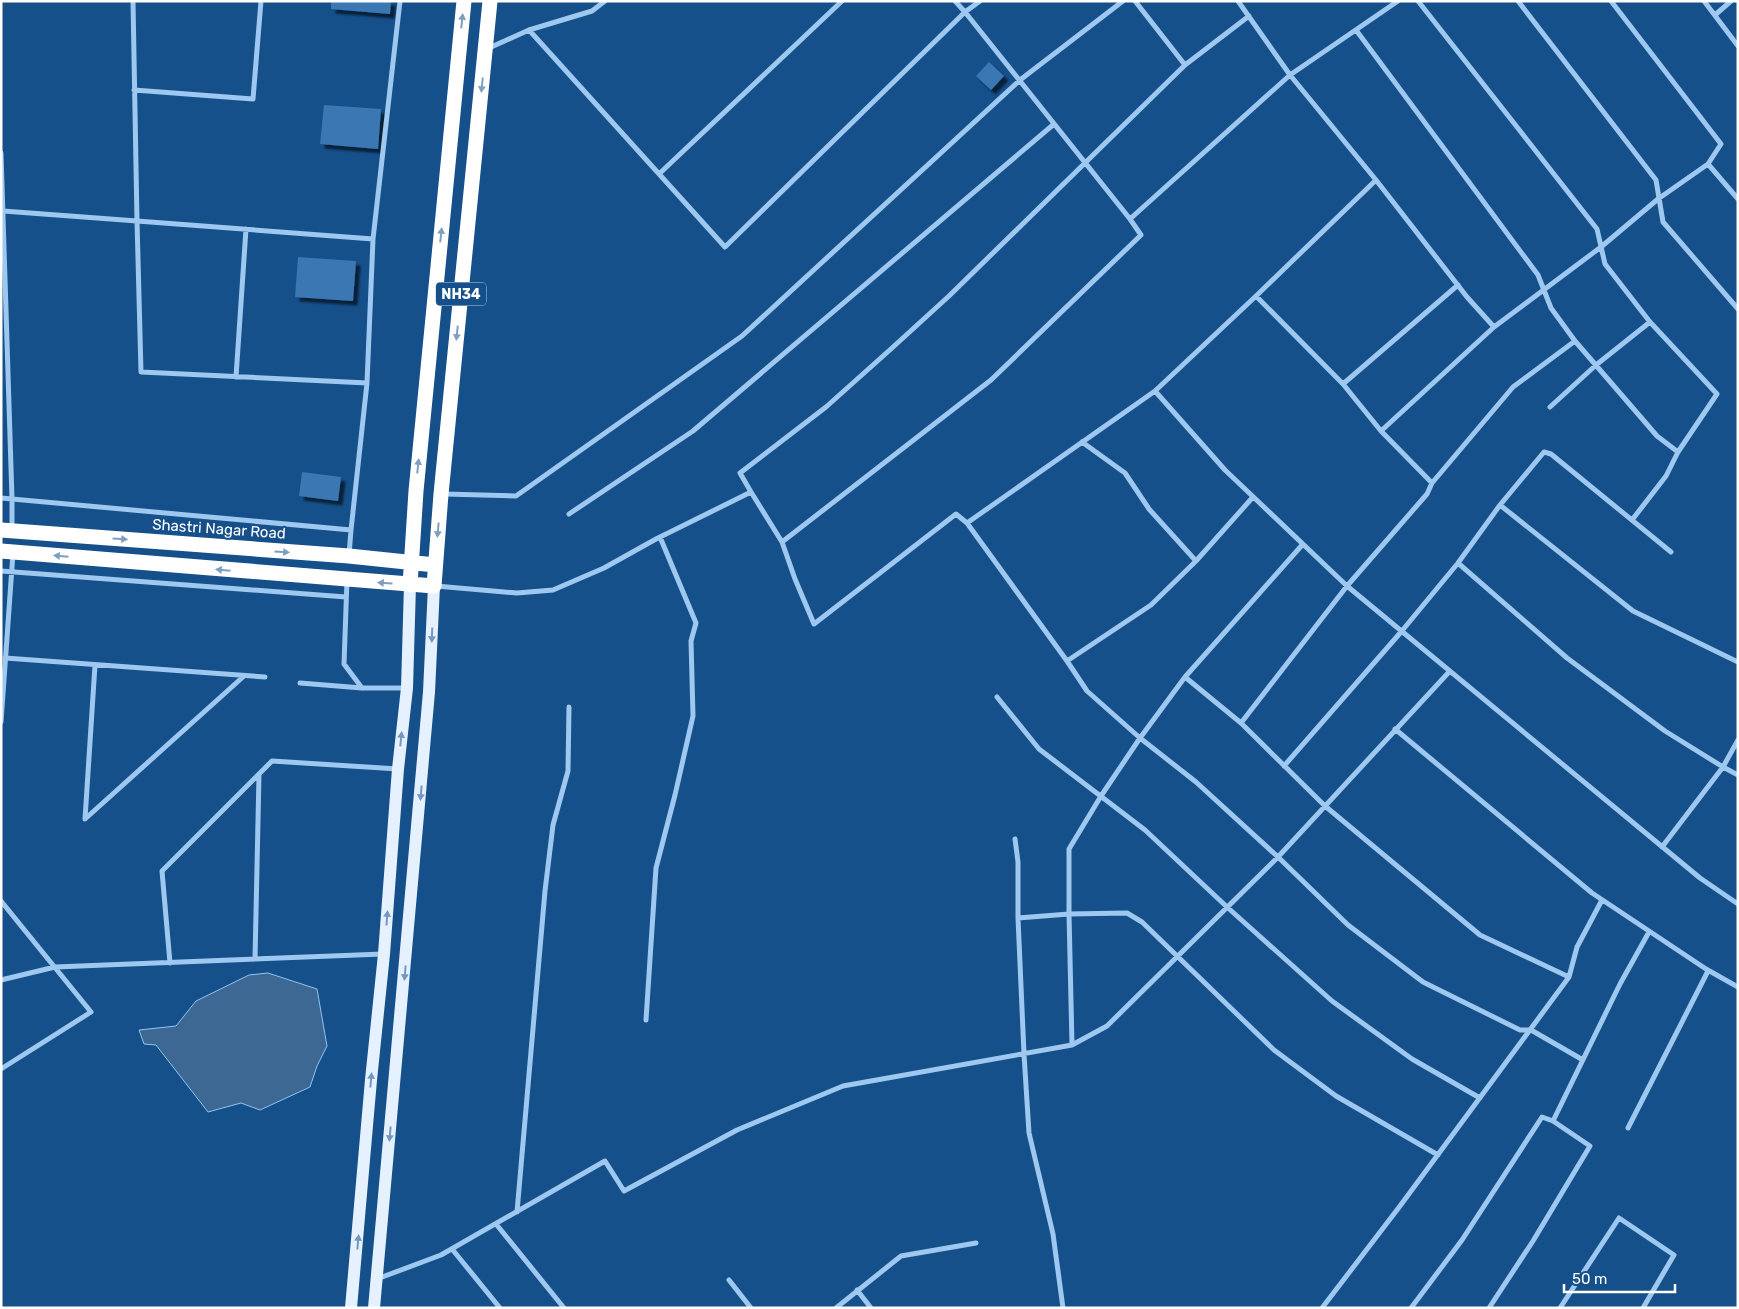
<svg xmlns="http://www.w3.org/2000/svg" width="1739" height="1309" viewBox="0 0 1739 1309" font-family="Rubik,sans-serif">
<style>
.water{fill:#3d6893;stroke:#90c4f2}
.building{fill:#3a77b2;filter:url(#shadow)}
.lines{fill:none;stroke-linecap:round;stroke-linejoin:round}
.street{stroke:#9ec8ef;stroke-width:5}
.primary{stroke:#e6f1ff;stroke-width:12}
.highway{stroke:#fff;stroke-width:15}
.oneway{fill:#7e9fbf}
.oneway2{fill:#7398bf}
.labels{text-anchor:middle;stroke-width:4;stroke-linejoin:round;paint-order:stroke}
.shield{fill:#15508b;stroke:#b9cadc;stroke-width:1}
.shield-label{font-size:14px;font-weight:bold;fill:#fff}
.street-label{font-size:15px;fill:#fff;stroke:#15508b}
</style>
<defs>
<filter id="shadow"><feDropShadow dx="4.5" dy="4.5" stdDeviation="1" flood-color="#0009"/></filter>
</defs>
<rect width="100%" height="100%" fill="#15508b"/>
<path class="water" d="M 268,973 L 317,989 L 327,1046 L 317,1066 L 310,1087 L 260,1110 L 241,1103 L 208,1112 L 156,1045 L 144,1044 L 139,1030 L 176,1026 L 196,1001 L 249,975 Z"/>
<path class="building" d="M 331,1 L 391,1 L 390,14 L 331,9 Z
M 989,62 L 1004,76 L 991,90 L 976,76 Z
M 324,105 L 381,109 L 378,149 L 320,144 Z
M 298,257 L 356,261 L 353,301 L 295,297 Z
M 302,472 L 341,477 L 338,501 L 299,496 Z"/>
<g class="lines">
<path class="street" d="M 955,1 L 965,12 L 1130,219 L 1290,75 L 1398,1
M 1135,1 L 1185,65
M 1238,1 L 1290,75 L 1376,180 L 1467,297 L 1494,327
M 1418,1 L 1597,229 L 1605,264 L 1650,322 L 1717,394 L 1678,452 L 1666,476 L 1632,520
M 1518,1 L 1656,180 L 1663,222 L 1738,309
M 1704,1 L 1738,46
M 1715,15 L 1731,1
M 529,30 L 725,247 L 965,12 L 980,1
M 1356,30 L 1538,275 L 1551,308 L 1575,341 L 1657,436 L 1678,452
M 489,48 L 529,30 L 592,11 L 605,1
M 134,90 L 253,99 L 261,1
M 1,153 L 12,499 L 1,498
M 1708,164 L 1738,199
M 659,174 L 842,1
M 3,211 L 137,221 L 133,1
M 1256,296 L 1343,384 L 1381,431 L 1432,483
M 236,377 L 246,229
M 367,383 L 141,372 L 137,221 L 373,239
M 1343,384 L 1458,285
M 1155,391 L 1225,470 L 1347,586 L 1700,878 L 1738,904
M 1550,407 L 1596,365 L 1650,322
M 1381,431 L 1494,327 L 1601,247 L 1658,199 L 1708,164 L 1721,144 L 1611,1
M 1082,442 L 1125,473 L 1149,509 L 1196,561
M 751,492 L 740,473 L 826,407 L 892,348 L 949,296 L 1185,65 L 1249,16
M 444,494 L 516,496 L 742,336 L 1020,80 L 1123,1
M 1253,497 L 1196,561 L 1151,605 L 1067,661 L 1087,691 L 1140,738 L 1196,782 L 1278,857 L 1348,925 L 1423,982 L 1520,1030 L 1531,1030 L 1583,1060
M 1500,505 L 1633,611 L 1738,662
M 569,514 L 693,431 L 1054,124
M 967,523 L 1155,391 L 1256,296 L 1376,180
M 12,529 L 12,499 L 351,530 L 367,383 L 373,239 L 400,1
M 782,542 L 991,380 L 1141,235 L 1130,219
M 349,555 L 351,530
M 1458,563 L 1567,658 L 1665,731 L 1723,767 L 1738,775
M 1,571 L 346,597
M 347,580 L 344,664 L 362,688
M 436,586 L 517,593 L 553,590 L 604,568 L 656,539 L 751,492 L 782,542 L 795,579 L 814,624 L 956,514 L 967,523 L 1067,661
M 5,658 L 265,677
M 95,665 L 85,819 L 244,676
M 1185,677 L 1241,723 L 1325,806 L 1480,935 L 1569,977
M 300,683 L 362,688 L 406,688
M 997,697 L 1039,749 L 1145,830 L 1227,907 L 1332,1001 L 1412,1059 L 1480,1098
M 1,722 L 13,553
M 1241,723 L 1347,586 L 1427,494 L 1432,483 L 1513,387 L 1575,341
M 1395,729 L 1592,893 L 1706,969 L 1738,987
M 1284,766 L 1401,632 L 1458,563 L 1500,505 L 1544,452 L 1551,454 L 1671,552
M 1015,839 L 1018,862 L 1018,918 L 1024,1054 L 1029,1133 L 1053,1234 L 1063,1308
M 1662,847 L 1723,767 L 1738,740
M 1,901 L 91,1012 L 1,1069
M 1018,918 L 1069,914 L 1127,913 L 1142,922 L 1274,1050 L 1336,1096 L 1438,1155
M 255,959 L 259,775
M 170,963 L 162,871 L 272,761 L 398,769
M 1,980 L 55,967 L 383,954
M 646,1020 L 656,868 L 675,795 L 693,716 L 691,641 L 696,623 L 660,537
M 1072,1045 L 1069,914 L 1069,849 L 1101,796 L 1140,738 L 1185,677 L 1303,544
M 1628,1128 L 1708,971
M 517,1212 L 545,891 L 553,825 L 568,771 L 569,707
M 496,1224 L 564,1308
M 452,1249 L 500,1308
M 377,1279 L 441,1255 L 605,1161 L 624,1191 L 737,1130 L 843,1086 L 1072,1045 L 1107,1026 L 1278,857 L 1449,672
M 729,1280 L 751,1308
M 857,1290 L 871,1308
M 836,1308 L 901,1256 L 976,1243
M 1322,1308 L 1400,1206 L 1569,977 L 1577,947 L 1602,900
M 1411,1308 L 1462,1240 L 1542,1117 L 1553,1121 L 1620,984 L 1649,932
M 1489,1308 L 1533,1241 L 1590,1146 L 1553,1121
M 1560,1308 L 1619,1218 L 1674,1255 L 1643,1308"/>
<path class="primary" d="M 351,1308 L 371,1080 L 384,954 L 398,769 L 407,688 L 410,585
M 374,1308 L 429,692 L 434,586"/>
<path class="highway" d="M 1,530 L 349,556 L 435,565
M 1,551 L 434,586 L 441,494 L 490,1
M 410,585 L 416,491 L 464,1"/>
</g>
<defs><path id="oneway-solid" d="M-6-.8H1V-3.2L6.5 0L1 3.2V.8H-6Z" transform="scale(1.25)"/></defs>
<g class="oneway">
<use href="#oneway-solid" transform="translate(462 21) rotate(-84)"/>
<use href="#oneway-solid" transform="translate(482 85) rotate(96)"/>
<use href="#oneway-solid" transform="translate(441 235) rotate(-84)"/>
<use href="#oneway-solid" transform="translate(457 333) rotate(96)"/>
<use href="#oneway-solid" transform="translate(418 466) rotate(-84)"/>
<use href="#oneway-solid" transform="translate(438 530) rotate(95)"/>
<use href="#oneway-solid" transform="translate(120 539) rotate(4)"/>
<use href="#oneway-solid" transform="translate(282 552) rotate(4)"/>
<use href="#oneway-solid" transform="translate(61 556) rotate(-175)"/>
<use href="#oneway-solid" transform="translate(223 570) rotate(-175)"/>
<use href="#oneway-solid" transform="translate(385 583) rotate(-176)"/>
</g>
<g class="oneway2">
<use href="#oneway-solid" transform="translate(432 635) rotate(92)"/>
<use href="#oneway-solid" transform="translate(401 739) rotate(-84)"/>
<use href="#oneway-solid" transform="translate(421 793) rotate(95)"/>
<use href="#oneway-solid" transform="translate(387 918) rotate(-86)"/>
<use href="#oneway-solid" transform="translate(405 973) rotate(95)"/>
<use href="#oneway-solid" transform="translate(371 1080) rotate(-85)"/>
<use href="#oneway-solid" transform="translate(390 1134) rotate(95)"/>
<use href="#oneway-solid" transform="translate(358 1242) rotate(-85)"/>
</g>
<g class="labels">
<rect class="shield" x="436" y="282.5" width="50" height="23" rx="4"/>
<g class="shield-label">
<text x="461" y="299">NH34</text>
</g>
<g class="street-label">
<text transform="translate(219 529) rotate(4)" y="5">Shastri Nagar Road</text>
</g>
</g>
<rect width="1739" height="1309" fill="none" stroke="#ffffff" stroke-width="5"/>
<path d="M1564 1284v8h111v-8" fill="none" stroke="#ffffff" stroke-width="2.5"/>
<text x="1572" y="1284" font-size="15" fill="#ffffff" stroke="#15508b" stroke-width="4" paint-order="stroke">50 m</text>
</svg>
